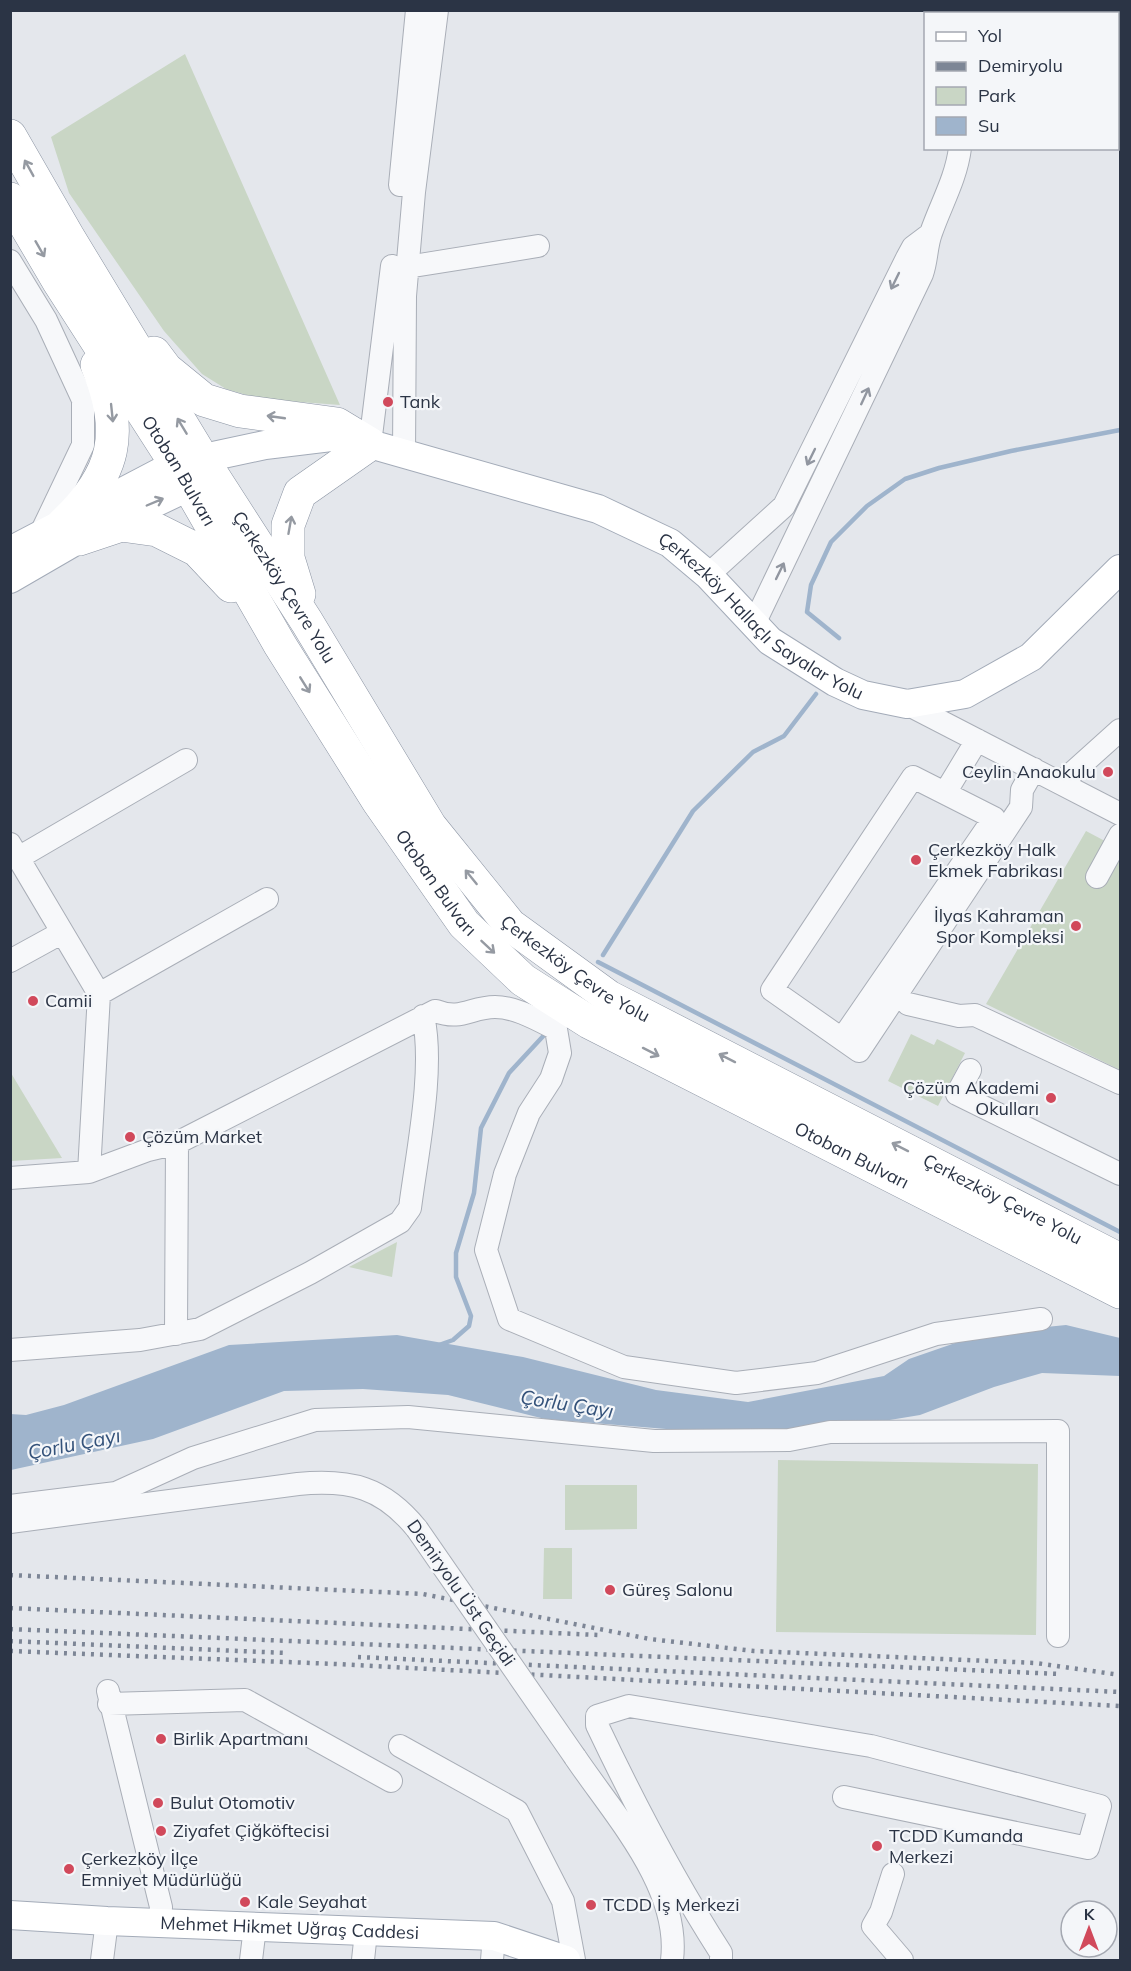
<svg xmlns="http://www.w3.org/2000/svg" width="1131" height="1971" viewBox="0 0 1131 1971" font-family="Mulish,sans-serif">
<style>
.green{fill:#c9d6c5}
.water{fill:#9fb4cc}
.lines{fill:none;stroke-linecap:round;stroke-linejoin:round}
.stream{stroke:#9fb4cc;stroke-width:4.5}
.minor-casing{stroke:#a9aeb7;stroke-width:24}
.major-casing{stroke:#a3abb8;stroke-width:30}
.highway-casing{stroke:#8b94a3;stroke-width:34}
.minor{stroke:#f7f8fa;stroke-width:22}
.major{stroke:#fff;stroke-width:28}
.highway{stroke:#fff;stroke-width:33}
.rail{stroke:#7d8696;stroke-width:4.5;stroke-dasharray:3 6;stroke-linecap:butt}
.minor-bridge-casing{stroke:#a9aeb7;stroke-width:24;stroke-linecap:butt}
.minor-bridge{stroke:#f7f8fa;stroke-width:22}
.oneway{stroke:#959aa2}
.oneway2{stroke:#9196a0}
.poi-dot{fill:#d1495b;stroke:#f4f6f9;stroke-width:2}
.labels{text-anchor:middle;stroke-width:4.5;stroke-linejoin:round;paint-order:stroke}
.poi-label{font-size:18px;fill:#2b3445;stroke:#f4f6f9;text-anchor:start}
.street-label{font-size:18px;fill:#2b3445;stroke:#f4f6f9}
.water-label{font-size:20px;font-style:italic;fill:#34527a;stroke:#f4f6f9}
</style>
<rect width="100%" height="100%" fill="#e4e7ec"/>
<path class="green" d="M 185,54 L 340,405 L 260,399 L 226,389 L 202,374 L 164,331 L 69,193 L 51,137 Z
M 1086,831 L 1120,849 L 1120,1070 L 986,1004 Z
M 911,1034 L 934,1045 L 937,1039 L 965,1053 L 938,1106 L 888,1081 Z
M 11,1073 L 62,1158 L 11,1161 Z
M 397,1242 L 392,1277 L 349,1267 Z
M 778,1460 L 1038,1464 L 1036,1635 L 776,1632 Z
M 565,1485 L 637,1485 L 637,1529 L 565,1530 Z
M 544,1548 L 572,1548 L 572,1599 L 543,1599 Z"/>
<path class="water" d="M 1066,1325 L 1120,1338 L 1120,1376 L 1042,1373 L 994,1387 L 920,1415 L 829,1430 L 739,1435 L 545,1419 L 448,1395 L 363,1389 L 284,1391 L 153,1439 L 11,1470 L 10,1414 L 26,1415 L 64,1405 L 229,1345 L 397,1335 L 523,1357 L 656,1390 L 748,1402 L 884,1376 L 909,1359 L 984,1333 Z"/>
<g class="lines">
<path class="stream" d="M 839,638 L 807,612 L 811,585 L 831,542 L 867,506 L 905,479 L 939,468 L 1011,451 L 1120,430
M 603,955 L 693,811 L 753,752 L 784,736 L 816,694
M 598,962 L 1120,1232
M 439,1345 L 453,1340 L 469,1326 L 471,1316 L 456,1277 L 456,1253 L 474,1193 L 481,1128 L 509,1073 L 547,1032"/>
<defs>
<path id="minor" d="M 976,14 L 977,10
M 400,185 L 417,10
M 10,261 L 46,320 L 83,400 L 83,445 L 40,535
M 407,267 L 538,246
M 370,444 L 392,266
M 404,454 L 405,296 L 414,192 L 437,10
M 708,575 L 784,506 L 907,258 L 913,247 L 929,235
M 754,624 L 922,274 C 927,260 926,246 931,233 C 941,204 956,179 960,148
M 907,704 L 1120,814
M 1061,783 L 1120,730
M 945,793 L 977,740
M 10,844 L 99,994 L 267,899
M 18,858 L 186,760
M 1097,877 L 1120,835
M 10,961 L 61,933
M 908,1004 L 959,1016 L 975,1015 L 1120,1083
M 436,1011 C 461,1021 471,1007 495,1007 C 516,1007 538,1020 556,1029 L 560,1053 L 551,1079 L 529,1113 L 505,1174 L 486,1250 L 509,1319 L 624,1367 L 736,1383 L 817,1373 L 936,1334 L 1041,1319
M 842,1039 L 994,818 L 913,777 L 772,990 L 859,1051 L 1021,807 L 1022,790 L 1034,769
M 970,1070 L 957,1094 L 1120,1174
M 89,1172 L 148,1150 L 177,1143 L 435,1011
M 10,1178 L 89,1172 L 99,994
M 176,1334 L 177,1143
M 10,1350 L 140,1340 L 200,1329 L 310,1273 L 400,1222 L 410,1208 C 417,1153 435,1068 423,1016
M 10,1506 L 116,1493 L 193,1458 L 315,1420 L 408,1417 L 654,1441 L 789,1440 L 830,1432 L 1058,1431 L 1058,1636
M 10,1522 L 298,1484 C 350,1479 383,1487 417,1529
M 108,1691 L 161,1907 L 160,1923
M 109,1704 L 245,1700 L 391,1781
M 400,1746 L 517,1811 L 563,1901 L 574,1960
M 575,1757 C 614,1815 681,1887 672,1960
M 893,1874 L 881,1912 L 873,1926 L 902,1960
M 102,1960 L 107,1921
M 251,1960 L 255,1927
M 363,1960 L 366,1932
M 492,1960 L 494,1936
M 721,1960 L 721,1953 C 674,1880 634,1803 597,1725 L 597,1716 L 629,1706 L 871,1746 L 1100,1806 L 1088,1848 L 844,1797"/>
<g id="major">
<path id="s1" d="M 10,551 L 176,464 L 265,445 L 331,437 L 370,444 L 598,509 L 670,543 L 708,575 L 770,641 L 835,682 L 863,695 L 907,704 L 965,694 L 1031,657 L 1120,569"/>
<path d="M 10,579 L 79,539 L 209,477"/>
<path id="s2" d="M 10,1915 L 107,1921 L 494,1936 L 566,1960"/>
</g>
<g id="highway">
<path id="s3" d="M 10,136 L 67,235 L 213,476 L 307,622 L 430,826 L 510,925 L 609,997 L 1120,1260"/>
<path id="s4" d="M 10,199 L 59,282 L 176,464 L 280,645 L 378,801 L 464,924 L 523,980 L 589,1022 L 1120,1292"/>
<path d="M 154,353 L 166,369 L 204,400 L 240,411 L 337,424 L 370,444 L 300,493 L 288,525 L 288,558 L 299,594"/>
<path d="M 63,524 C 116,474 125,432 97,365"/>
<path d="M 79,539 L 121,525 L 157,530 L 197,550 L 231,586"/>
</g>
</defs>
<use href="#minor" class="minor-casing"/>
<use href="#major" class="major-casing"/>
<use href="#highway" class="highway-casing"/>
<use href="#minor" class="minor"/>
<use href="#major" class="major"/>
<use href="#highway" class="highway"/>
<path class="rail" d="M 10,1575 L 423,1594 L 650,1639 L 754,1651 L 1036,1663 L 1120,1675
M 10,1608 L 598,1635
M 10,1629 L 1061,1674
M 10,1641 L 286,1653
M 10,1651 L 336,1664 L 1120,1706
M 358,1657 L 1120,1692"/>
<defs>
<path id="minor-bridge" d="M 417,1529 L 575,1757"/>
</defs>
<use href="#minor-bridge" class="minor-bridge-casing"/>
<use href="#minor-bridge" class="minor-bridge"/>
</g>
<defs><path id="oneway-shaft" d="M-6 0H5M1.5-3L5.5 0L1.5 3" fill="none" stroke-width="1.6" stroke-linecap="round" stroke-linejoin="round" transform="scale(1.5)"/></defs>
<g class="oneway">
<use href="#oneway-shaft" transform="translate(29 168) rotate(-119)"/>
<use href="#oneway-shaft" transform="translate(40 249) rotate(60)"/>
<use href="#oneway-shaft" transform="translate(112 413) rotate(84)"/>
<use href="#oneway-shaft" transform="translate(276 417) rotate(-172)"/>
<use href="#oneway-shaft" transform="translate(182 426) rotate(-121)"/>
<use href="#oneway-shaft" transform="translate(155 502) rotate(-23)"/>
<use href="#oneway-shaft" transform="translate(290 525) rotate(-80)"/>
<use href="#oneway-shaft" transform="translate(305 685) rotate(58)"/>
<use href="#oneway-shaft" transform="translate(471 877) rotate(-129)"/>
<use href="#oneway-shaft" transform="translate(488 947) rotate(43)"/>
<use href="#oneway-shaft" transform="translate(651 1052) rotate(27)"/>
<use href="#oneway-shaft" transform="translate(727 1058) rotate(-153)"/>
<use href="#oneway-shaft" transform="translate(900 1147) rotate(-153)"/>
</g>
<g class="oneway2">
<use href="#oneway-shaft" transform="translate(895 281) rotate(116)"/>
<use href="#oneway-shaft" transform="translate(865 396) rotate(-65)"/>
<use href="#oneway-shaft" transform="translate(811 457) rotate(116)"/>
<use href="#oneway-shaft" transform="translate(780 571) rotate(-64)"/>
</g>
<g class="poi-dot">
<circle cx="388" cy="402" r="6"/>
<circle cx="1108" cy="772" r="6"/>
<circle cx="916" cy="860" r="6"/>
<circle cx="1076" cy="926" r="6"/>
<circle cx="33" cy="1001" r="6"/>
<circle cx="1051" cy="1098" r="6"/>
<circle cx="130" cy="1137" r="6"/>
<circle cx="610" cy="1590" r="6"/>
<circle cx="161" cy="1739" r="6"/>
<circle cx="158" cy="1803" r="6"/>
<circle cx="161" cy="1831" r="6"/>
<circle cx="877" cy="1846" r="6"/>
<circle cx="69" cy="1869" r="6"/>
<circle cx="245" cy="1902" r="6"/>
<circle cx="591" cy="1905" r="6"/>
</g>
<g class="labels">
<g class="poi-label">
<text x="400" y="408">Tank</text>
<text x="1096" y="778" text-anchor="end">Ceylin Anaokulu</text>
<text x="928" y="856">Çerkezköy Halk<tspan x="928" dy="21">Ekmek Fabrikası</tspan></text>
<text x="1064" y="922" text-anchor="end">İlyas Kahraman<tspan x="1064" dy="21">Spor Kompleksi</tspan></text>
<text x="45" y="1007">Camii</text>
<text x="1039" y="1094" text-anchor="end">Çözüm Akademi<tspan x="1039" dy="21">Okulları</tspan></text>
<text x="142" y="1143">Çözüm Market</text>
<text x="622" y="1596">Güreş Salonu</text>
<text x="173" y="1745">Birlik Apartmanı</text>
<text x="170" y="1809">Bulut Otomotiv</text>
<text x="173" y="1837">Ziyafet Çiğköftecisi</text>
<text x="889" y="1842">TCDD Kumanda<tspan x="889" dy="21">Merkezi</tspan></text>
<text x="81" y="1865">Çerkezköy İlçe<tspan x="81" dy="21">Emniyet Müdürlüğü</tspan></text>
<text x="257" y="1908">Kale Seyahat</text>
<text x="603" y="1911">TCDD İş Merkezi</text>
</g>
<g class="street-label">
<text dy="6" stroke="none"><textPath href="#s4" startOffset="320">Otoban Bulvarı</textPath></text>
<text dy="6" stroke="none"><textPath href="#s3" startOffset="528">Çerkezköy Çevre Yolu</textPath></text>
<text dy="6" stroke="none"><textPath href="#s1" startOffset="819">Çerkezköy Hallaçlı Sayalar Yolu</textPath></text>
<text dy="6" stroke="none"><textPath href="#s4" startOffset="806">Otoban Bulvarı</textPath></text>
<text dy="6" stroke="none"><textPath href="#s3" startOffset="1014">Çerkezköy Çevre Yolu</textPath></text>
<text dy="6" stroke="none"><textPath href="#s4" startOffset="1310">Otoban Bulvarı</textPath></text>
<text dy="6" stroke="none"><textPath href="#s3" startOffset="1500">Çerkezköy Çevre Yolu</textPath></text>
<text transform="translate(461 1593) rotate(55)" y="6">Demiryolu Üst Geçidi</text>
<text dy="6" stroke="none"><textPath href="#s2" startOffset="280">Mehmet Hikmet Uğraş Caddesi</textPath></text>
</g>
<g class="water-label">
<text transform="translate(567 1404) rotate(9)" y="7">Çorlu Çayı</text>
<text transform="translate(74 1444) rotate(-11)" y="7">Çorlu Çayı</text>
</g>
</g>
<rect width="1131" height="1971" fill="none" stroke="#2b3445" stroke-width="24"/>
<rect x="924" y="12" width="195" height="138" fill="#f4f6f9" stroke="#a4a8b1" stroke-width="1.5"/>
<rect x="936" y="32" width="30" height="9" fill="#ffffff" stroke="#a4a8b1" stroke-width="1.5"/>
<text x="978" y="42" font-size="18" fill="#2b3445">Yol</text>
<rect x="936" y="62" width="30" height="9" fill="#7d8696" stroke="#a4a8b1" stroke-width="1.5"/>
<text x="978" y="72" font-size="18" fill="#2b3445">Demiryolu</text>
<rect x="936" y="87" width="30" height="18" fill="#c9d6c5" stroke="#a4a8b1" stroke-width="1.5"/>
<text x="978" y="102" font-size="18" fill="#2b3445">Park</text>
<rect x="936" y="117" width="30" height="18" fill="#9fb4cc" stroke="#a4a8b1" stroke-width="1.5"/>
<text x="978" y="132" font-size="18" fill="#2b3445">Su</text>
<g transform="translate(1089 1929)"><circle r="28" fill="#f4f6f9" stroke="#a4a8b1" stroke-width="1.5"/>
<path d="M0-4.5L10 22L0 15L-10 22Z" fill="#d1495b"/>
<text y="-9" font-size="16" font-weight="bold" text-anchor="middle" fill="#2b3445">K</text>
</g>
</svg>
